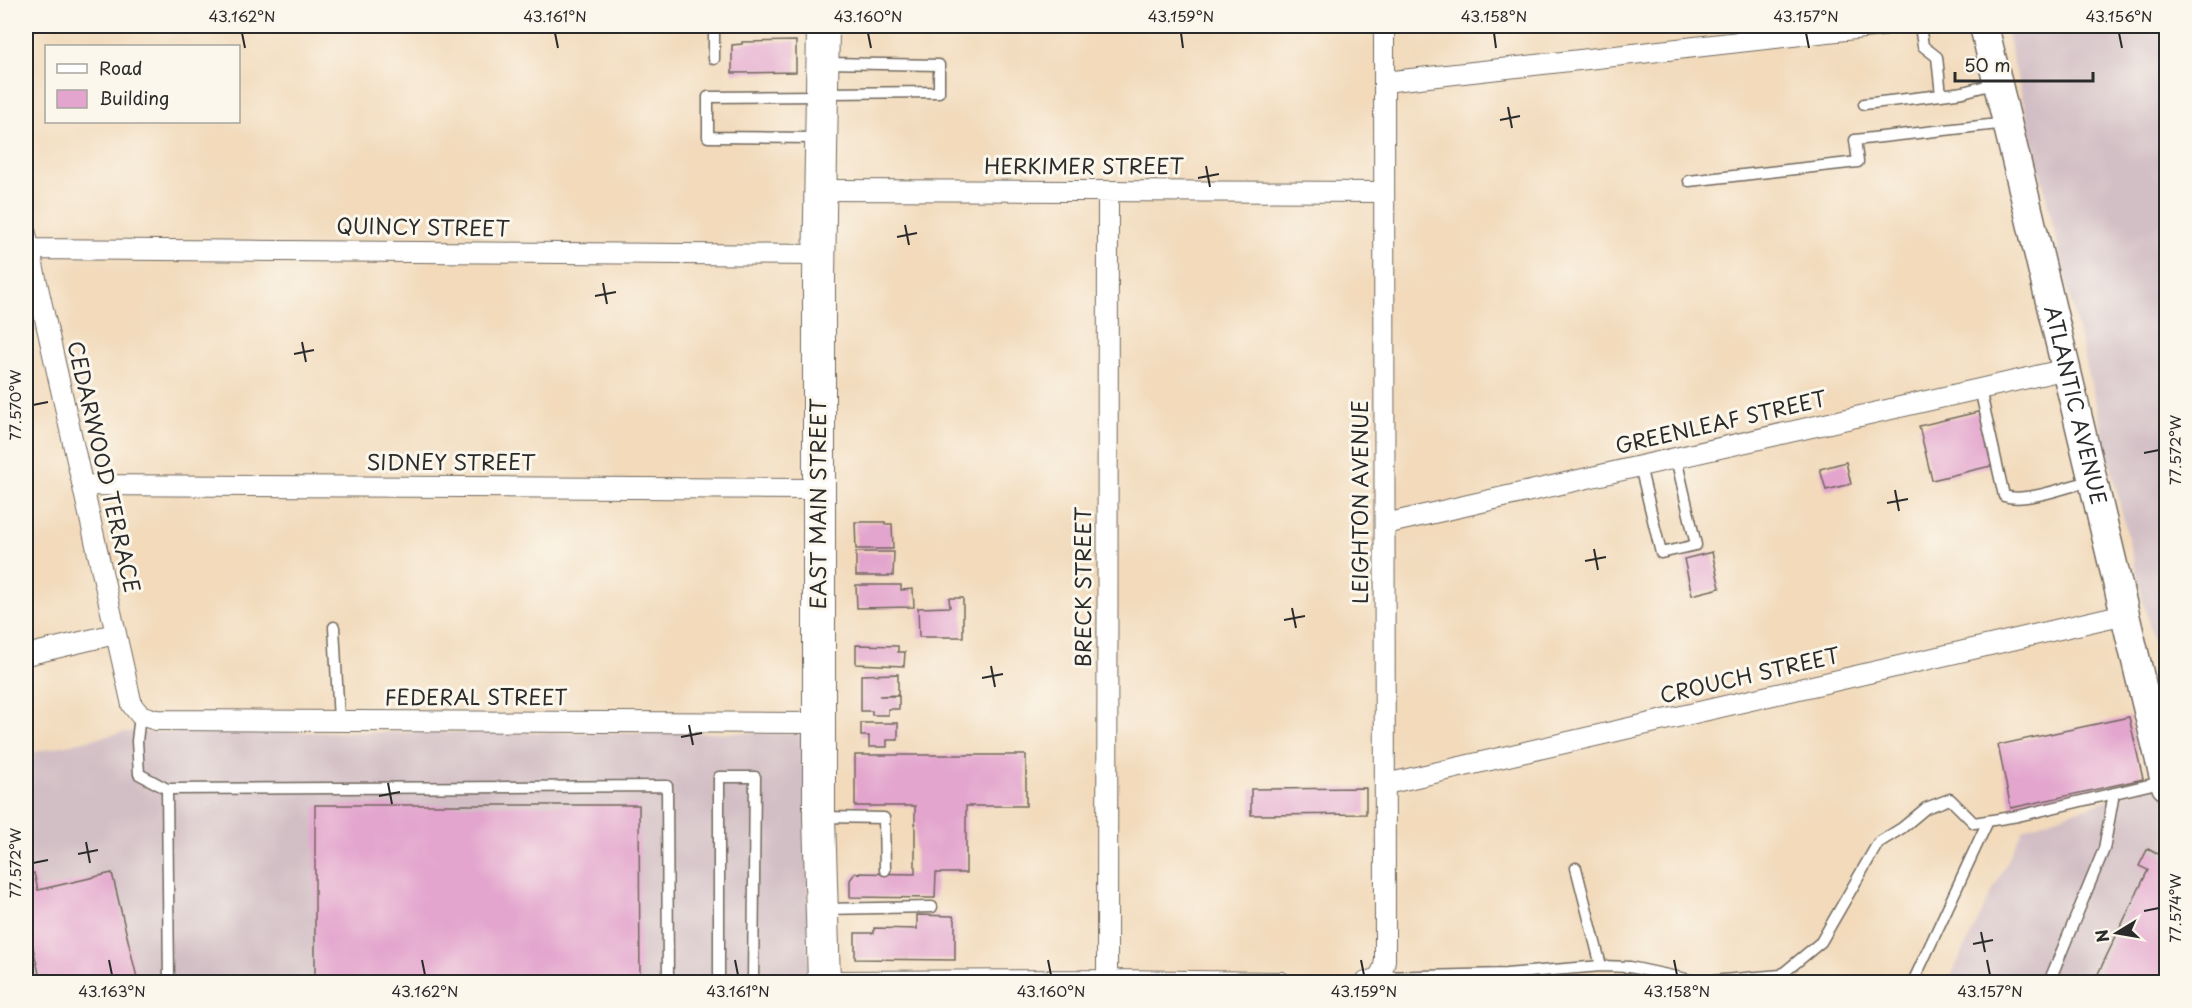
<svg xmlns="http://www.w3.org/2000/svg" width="2192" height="1008" viewBox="0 0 2192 1008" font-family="'Playpen Sans',sans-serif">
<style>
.industrial{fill:#d2bec5}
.building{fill:#e3a4cd}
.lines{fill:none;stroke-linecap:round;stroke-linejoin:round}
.lane-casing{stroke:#71685d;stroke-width:13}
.street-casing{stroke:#71685d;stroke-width:22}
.secondary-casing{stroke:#71685d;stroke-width:31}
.primary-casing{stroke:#71685d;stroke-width:34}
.lane{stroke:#fff;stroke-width:10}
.street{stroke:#fff;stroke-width:20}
.secondary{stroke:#fff;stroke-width:28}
.primary{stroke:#fff;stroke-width:32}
.ticks{fill:none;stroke:#2b2b2b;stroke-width:2}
.labels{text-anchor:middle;stroke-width:6;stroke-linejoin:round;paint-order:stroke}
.street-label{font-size:21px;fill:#2b2b2b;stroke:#fbf7ec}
.neatline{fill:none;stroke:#2b2b2b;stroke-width:2}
.ticks-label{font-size:15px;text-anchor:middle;fill:#2b2b2b}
</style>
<rect width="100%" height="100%" fill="#fbf7ec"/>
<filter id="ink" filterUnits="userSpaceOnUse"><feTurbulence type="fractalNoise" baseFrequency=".0167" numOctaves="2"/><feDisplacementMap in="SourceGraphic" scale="12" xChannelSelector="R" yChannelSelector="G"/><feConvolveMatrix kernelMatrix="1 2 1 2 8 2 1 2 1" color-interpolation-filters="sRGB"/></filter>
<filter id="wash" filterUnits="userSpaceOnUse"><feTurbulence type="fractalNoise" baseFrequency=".008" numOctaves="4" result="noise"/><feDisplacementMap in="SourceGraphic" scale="24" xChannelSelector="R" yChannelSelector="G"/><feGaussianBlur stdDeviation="1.35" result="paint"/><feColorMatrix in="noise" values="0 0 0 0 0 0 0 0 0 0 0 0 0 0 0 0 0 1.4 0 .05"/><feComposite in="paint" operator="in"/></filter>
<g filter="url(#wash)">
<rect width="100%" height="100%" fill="#f2dabb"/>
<path class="industrial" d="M 2005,26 L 2166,26 L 2166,696 Z
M 124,732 L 796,733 L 803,735 L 807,738 L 809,982 L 29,982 L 26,965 L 26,754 Z
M 2166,780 L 2166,982 L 1948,982 L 2023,829 Z"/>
<g id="blocks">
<path class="building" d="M 796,41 L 796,72 L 732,73 L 732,45 L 742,44 L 742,42 Z
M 1982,411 L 1995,465 L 1932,480 L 1919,426 Z
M 1846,462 L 1851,484 L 1826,490 L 1820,469 Z
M 855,522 L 885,522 L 885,524 L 892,524 L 893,549 L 856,549 Z
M 856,552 L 894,552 L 893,576 L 856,576 Z
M 1712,552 L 1720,588 L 1692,595 L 1684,559 Z
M 856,585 L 901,585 L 901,590 L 913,589 L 914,607 L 857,608 Z
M 949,598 L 963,598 L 963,637 L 919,637 L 918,608 L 950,607 Z
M 856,645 L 898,646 L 898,652 L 905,652 L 904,666 L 856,664 Z
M 898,674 L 898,695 L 879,696 L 899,696 L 899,709 L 888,709 L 888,715 L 872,715 L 872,711 L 861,711 L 861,675 Z
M 2129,717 L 2143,779 L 2011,808 L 1998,745 Z
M 861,723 L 898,723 L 898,740 L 887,740 L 887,747 L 869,747 L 869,736 L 861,736 Z
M 855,755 L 1026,755 L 1026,806 L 966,806 L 966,873 L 936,873 L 935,898 L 850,897 L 850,880 L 855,873 L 915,874 L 915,806 L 855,806 Z
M 1366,788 L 1366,814 L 1251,815 L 1251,789 Z
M 315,805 L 639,805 L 640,982 L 315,982 Z
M 2148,848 L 2164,857 L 2166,866 L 2166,975 L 2163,982 L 2094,982 L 2148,870 L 2139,866 Z
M 34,873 L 38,890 L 112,873 L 138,982 L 41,982 L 26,918 L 26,875 Z
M 917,915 L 953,916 L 955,920 L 955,960 L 855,959 L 855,933 L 874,933 L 874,928 L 917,929 Z"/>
</g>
</g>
<g filter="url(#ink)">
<use href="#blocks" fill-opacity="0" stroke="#71685d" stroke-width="1.5"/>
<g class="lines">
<defs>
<path id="lane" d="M 714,59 L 714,26
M 826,63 L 939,65 L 939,92 L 826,93
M 1941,95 L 1963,92 L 1997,83
M 819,96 L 708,97 L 708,137 L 820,138
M 1864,104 L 1941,95 L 1937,57 L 1923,46 L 1920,26
M 1689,181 L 1858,162 L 1855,140 L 2007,123
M 1980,389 L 2004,496 C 2027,503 2069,486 2093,480
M 1640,466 L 1661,553 L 1696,545 L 1676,458
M 334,627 L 339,721
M 140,715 L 137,741 L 139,774 L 167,789
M 822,817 L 884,818 L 885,870
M 1576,868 L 1601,966
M 824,909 L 932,907
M 1379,977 L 1506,974 L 1601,966 L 1630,967 L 1700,982 L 1781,975 L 1821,942 L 1878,843 L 1902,828 L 1926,808 L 1950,799 L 1974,823 L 2018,816 L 2165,781
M 169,982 L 167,789 L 667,786 L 668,982
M 719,982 L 719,777 L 755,777 L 753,982
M 1913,982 L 1988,821
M 2049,982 L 2104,849 L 2114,793"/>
<path id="street" d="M 1384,82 L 1881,26
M 821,190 L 1384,192
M 26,234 L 132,705 L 140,715 L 156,720 L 819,723
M 26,249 L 820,255
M 83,485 L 819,489
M 1385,524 L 2067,369
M 26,655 L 115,634
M 1386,784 L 2125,614
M 824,981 L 1107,980 L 1281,982
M 1107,982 L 1108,192
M 1366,982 C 1379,980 1383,973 1385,960 L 1384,26"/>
<g id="secondary">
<path id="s1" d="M 1984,26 L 2166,786"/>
</g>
<path id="primary" d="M 823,26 L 819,279 L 819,817 L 824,982"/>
</defs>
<use href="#lane" class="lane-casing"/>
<use href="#street" class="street-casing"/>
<use href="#secondary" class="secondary-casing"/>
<use href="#primary" class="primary-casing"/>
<use href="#lane" class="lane"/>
<use href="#street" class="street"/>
<use href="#secondary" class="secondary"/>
<use href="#primary" class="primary"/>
</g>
</g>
<path class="ticks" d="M 242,33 L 245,48M 555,33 L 558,48M 868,33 L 871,48M 1181,33 L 1183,48M 1494,33 L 1496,48M 1806,33 L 1809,48M 2119,33 L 2122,48M 1508,107 L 1512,128M 1500,120 L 1520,116M 1206,166 L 1210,187M 1198,178 L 1219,174M 905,225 L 909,245M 897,237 L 917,233M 603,283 L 607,304M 595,296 L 616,292M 302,342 L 306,362M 294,354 L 314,350M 33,405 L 48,402M 2144,453 L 2159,450M 1895,490 L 1899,511M 1887,503 L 1908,499M 1594,549 L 1598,570M 1585,561 L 1606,557M 1292,608 L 1296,628M 1284,620 L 1305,616M 991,666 L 995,687M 982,678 L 1003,674M 689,725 L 693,745M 681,737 L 702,733M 388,783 L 392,804M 379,796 L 400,792M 86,842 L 90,863M 78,854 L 98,850M 33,863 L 48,860M 2144,911 L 2159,908M 1981,932 L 1985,952M 1973,944 L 1993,940M 109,960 L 112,975M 422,960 L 425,975M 735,960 L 738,975M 1048,960 L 1051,975M 1361,960 L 1364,975M 1674,960 L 1677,975M 1987,960 L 1990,975"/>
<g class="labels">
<g class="street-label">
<text x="1084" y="174">HERKIMER STREET</text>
<text transform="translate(423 228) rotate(1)" y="7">QUINCY STREET</text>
<text dy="7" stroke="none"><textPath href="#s1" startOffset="390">ATLANTIC AVENUE</textPath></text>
<text transform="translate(1721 423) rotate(-13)" y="7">GREENLEAF STREET</text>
<text x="451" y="470">SIDNEY STREET</text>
<text transform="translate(103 467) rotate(77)" y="7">CEDARWOOD TERRACE</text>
<text transform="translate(1361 502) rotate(-90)" y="7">LEIGHTON AVENUE</text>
<text transform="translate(819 504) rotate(-90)" y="7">EAST MAIN STREET</text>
<text transform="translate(1084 587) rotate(-90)" y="7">BRECK STREET</text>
<text transform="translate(1750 676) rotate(-13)" y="7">CROUCH STREET</text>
<text x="476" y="705">FEDERAL STREET</text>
</g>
</g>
<rect width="2192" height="1008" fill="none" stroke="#fbf7ec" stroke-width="66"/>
<rect x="45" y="45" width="195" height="78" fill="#fbf7ec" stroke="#a8a59f" stroke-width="1.5"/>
<rect x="57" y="64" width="30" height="9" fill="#ffffff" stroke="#a8a59f" stroke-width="1.5"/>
<text x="99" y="75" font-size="18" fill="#2b2b2b">Road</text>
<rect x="57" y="90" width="30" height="18" fill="#e3a4cd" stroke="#a8a59f" stroke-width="1.5"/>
<text x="99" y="105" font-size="18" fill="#2b2b2b">Building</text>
<g transform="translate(2117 933) rotate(259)" stroke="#fbf7ec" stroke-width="4.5" paint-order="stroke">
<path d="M0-4.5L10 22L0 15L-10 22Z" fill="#2b2b2b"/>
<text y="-9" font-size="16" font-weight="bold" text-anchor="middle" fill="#2b2b2b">N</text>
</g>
<path d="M1955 72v9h138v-9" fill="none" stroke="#2b2b2b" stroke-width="3"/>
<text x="1964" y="72" font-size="18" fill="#2b2b2b" stroke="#fbf7ec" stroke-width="4.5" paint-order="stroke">50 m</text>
<rect x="33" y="33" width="2126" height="942" class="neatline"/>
<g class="ticks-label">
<text x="242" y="22">43.162°N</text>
<text x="555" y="22">43.161°N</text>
<text x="868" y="22">43.160°N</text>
<text x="1181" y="22">43.159°N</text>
<text x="1494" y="22">43.158°N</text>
<text x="1806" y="22">43.157°N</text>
<text x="2119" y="22">43.156°N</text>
<text transform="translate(16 405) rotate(-90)" y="5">77.570°W</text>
<text transform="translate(2176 450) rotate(-90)" y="5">77.572°W</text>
<text transform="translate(16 863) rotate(-90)" y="5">77.572°W</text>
<text transform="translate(2176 908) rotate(-90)" y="5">77.574°W</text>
<text x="112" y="997">43.163°N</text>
<text x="425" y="997">43.162°N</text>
<text x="738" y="997">43.161°N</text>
<text x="1051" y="997">43.160°N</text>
<text x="1364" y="997">43.159°N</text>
<text x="1677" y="997">43.158°N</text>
<text x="1990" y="997">43.157°N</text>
</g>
</svg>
